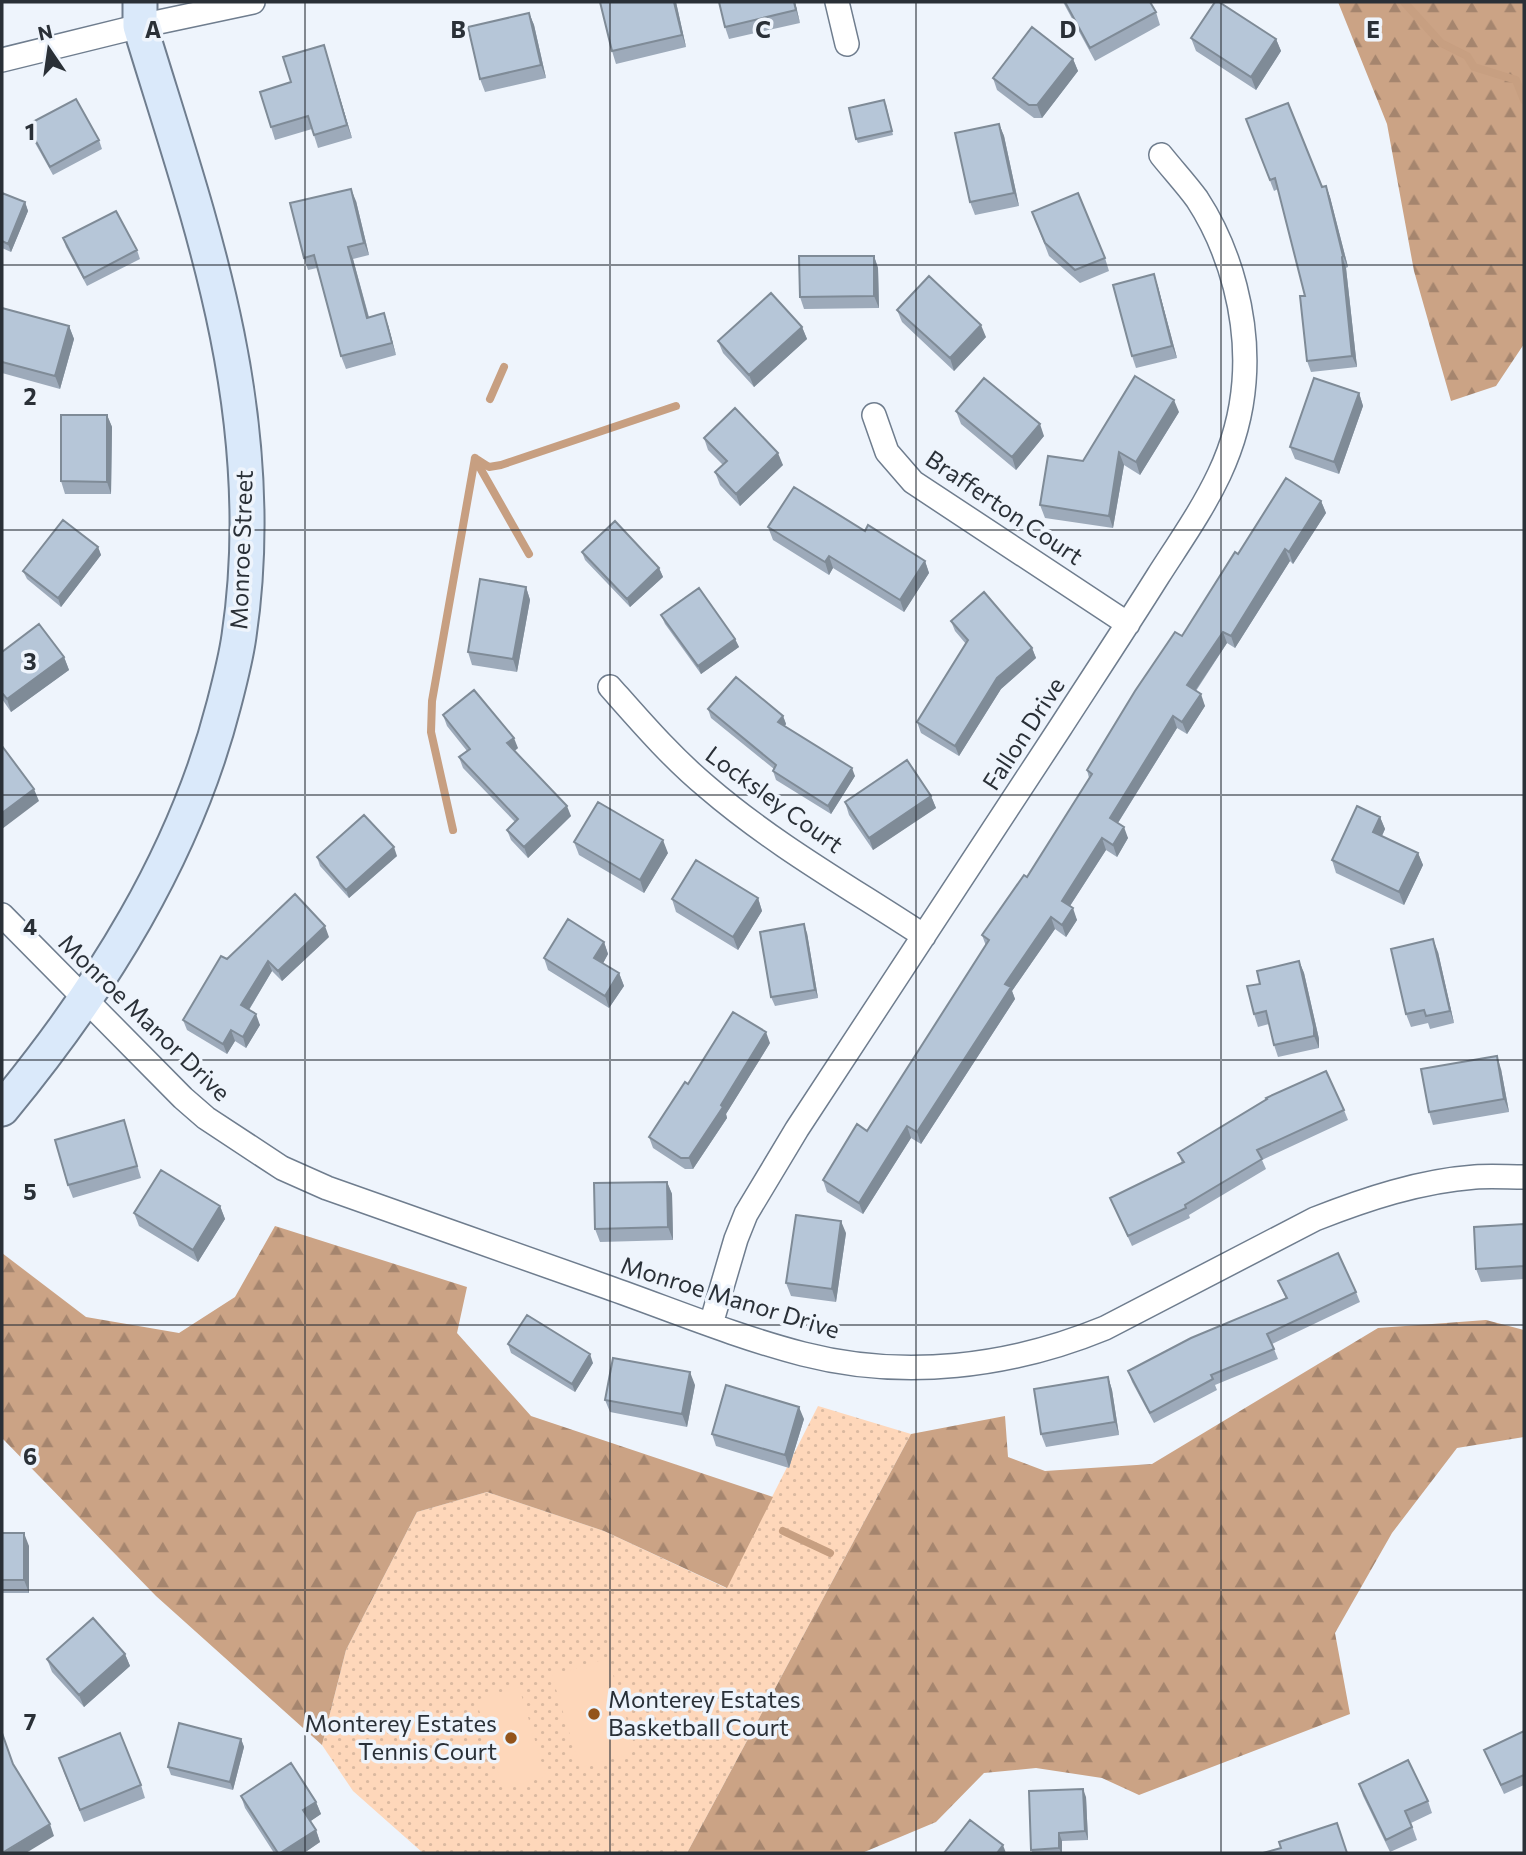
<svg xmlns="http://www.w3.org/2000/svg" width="1526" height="1855" viewBox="0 0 1526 1855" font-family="Commissioner,sans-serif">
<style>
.grass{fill:url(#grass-dots)}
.forest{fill:url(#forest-firs)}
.pitch{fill:#fed7ba}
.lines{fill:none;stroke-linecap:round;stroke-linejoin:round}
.stream{stroke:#c79f81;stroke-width:8}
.street-casing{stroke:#6f7d8e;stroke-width:26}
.secondary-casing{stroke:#6f7d8e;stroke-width:37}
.street{stroke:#fff;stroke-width:23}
.secondary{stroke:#dae9fa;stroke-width:33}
.wall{fill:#9daaba}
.shaded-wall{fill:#7f8b97}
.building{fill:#b6c6d8;stroke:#7f8b97;stroke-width:2}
.grid{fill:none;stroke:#2a3037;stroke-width:2;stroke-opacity:0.55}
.poi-dot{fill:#93541b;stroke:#eef4fc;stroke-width:2.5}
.labels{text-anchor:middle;stroke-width:7;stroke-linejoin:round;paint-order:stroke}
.street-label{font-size:24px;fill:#2a3037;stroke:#eef4fc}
.poi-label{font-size:24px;fill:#2a3037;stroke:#eef4fc;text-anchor:start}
.grid-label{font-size:23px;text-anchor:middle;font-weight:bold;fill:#2a3037;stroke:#eef4fc;stroke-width:7;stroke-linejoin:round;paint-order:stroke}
</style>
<defs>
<pattern id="grass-dots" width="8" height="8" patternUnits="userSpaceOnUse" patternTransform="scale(1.75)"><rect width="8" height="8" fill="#fed7ba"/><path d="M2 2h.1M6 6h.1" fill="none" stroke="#dab9a0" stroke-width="1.8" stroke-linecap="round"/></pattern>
<pattern id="forest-firs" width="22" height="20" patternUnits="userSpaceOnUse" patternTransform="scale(1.75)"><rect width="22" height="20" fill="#cba385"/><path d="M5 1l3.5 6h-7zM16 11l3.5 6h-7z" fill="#a5856e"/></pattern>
</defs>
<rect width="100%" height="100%" fill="#eef4fc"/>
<path class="grass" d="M 818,1406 L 911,1434 L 687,1853 L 423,1853 L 353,1791 L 322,1745 L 346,1650 L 417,1512 L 487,1492 L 604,1531 L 726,1588 Z"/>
<path class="forest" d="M 1338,2 L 1524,2 L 1524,344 L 1496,386 L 1451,401 L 1414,271 L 1387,124 Z
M 275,1226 L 467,1287 L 457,1333 L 531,1416 L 773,1497 L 727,1588 L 604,1531 L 487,1492 L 417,1512 L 346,1650 L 322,1745 L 156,1596 L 2,1438 L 2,1253 L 86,1317 L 179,1333 L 235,1297 Z
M 1486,1320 L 1524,1330 L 1524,1437 L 1457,1448 L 1392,1533 L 1335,1633 L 1350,1714 L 1139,1795 L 1102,1778 L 1036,1768 L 984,1773 L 936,1822 L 862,1853 L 687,1853 L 911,1434 L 1005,1416 L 1008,1457 L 1045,1471 L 1152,1464 L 1378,1328 Z"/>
<path class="pitch" d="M 608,1658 L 636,1751 L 580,1768 L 552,1676 Z
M 519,1687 L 546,1777 L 503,1789 L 476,1700 Z"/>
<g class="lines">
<path class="stream" d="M 1404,2 L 1441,43 L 1467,56 L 1474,67 L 1516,80 L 1524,100
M 490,399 L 504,367
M 475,458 L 489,467 L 501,465 L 676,406
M 475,459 L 529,554
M 453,830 L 431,732 L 432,701 L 475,458
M 783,1531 L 830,1553"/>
<defs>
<path id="street" d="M 837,2 L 847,44
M 2,60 L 140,26 L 253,2
M 874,415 L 887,452 L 913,482 L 1128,624
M 610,687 C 641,722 671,757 707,787 C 773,844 851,888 924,936
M 2,915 L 183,1098 L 206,1118 L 282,1168 L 327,1188 C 420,1221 514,1254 607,1287 C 672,1310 737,1337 803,1354 C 904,1380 1010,1367 1105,1328 L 1315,1219 C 1366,1199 1420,1181 1475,1177 C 1491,1176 1508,1177 1524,1177
M 711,1324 L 736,1239 L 746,1214 L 797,1129 C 885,995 972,861 1060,728 C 1093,677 1126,627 1158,576 C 1199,512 1238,461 1244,382 C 1249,320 1231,251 1197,199 C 1186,184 1173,170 1161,155"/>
<path id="secondary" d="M 2,1109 C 101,989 185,856 224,704 C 230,681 236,658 239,636 C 254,535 247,433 227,334 C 206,230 171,128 140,26 L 140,2"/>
</defs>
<use href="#street" class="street-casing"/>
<use href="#secondary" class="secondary-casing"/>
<use href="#street" class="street"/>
<use href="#secondary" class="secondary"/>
</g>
<path class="wall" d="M 676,2 L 686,47 L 616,64 L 612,51 Z
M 795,2 L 800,23 L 729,39 L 725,27 Z
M 1063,2 L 1150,2 L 1156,12 L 1160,25 L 1095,61 Z
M 529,13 L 534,25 L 546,78 L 485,92 L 480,79 Z
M 1191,38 L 1276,39 L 1281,51 L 1256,90 L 1196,51 Z
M 324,45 L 352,138 L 318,148 L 312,129 L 275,140 L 271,127 L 291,82 Z
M 1073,59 L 1078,71 L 1042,118 L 1034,118 L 997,90 L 993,78 Z
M 886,104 L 893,135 L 858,143 L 856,139 Z
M 1246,119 L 1322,187 L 1326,186 L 1330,197 L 1348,267 L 1346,268 L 1357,367 L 1311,372 L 1307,361 L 1305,296 L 1278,189 L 1274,191 Z
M 999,124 L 1004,136 L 1019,206 L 975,215 L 970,202 Z
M 27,125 L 99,140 L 102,149 L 53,175 L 30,134 Z
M 2,193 L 25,202 L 28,211 L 11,252 L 2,248 Z
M 356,201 L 369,255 L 353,259 L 369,317 L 388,325 L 396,355 L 346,369 L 341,356 L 317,268 L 308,270 L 304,258 Z
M 1032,212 L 1105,258 L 1109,271 L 1080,283 L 1049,256 Z
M 63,238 L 137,250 L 140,259 L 87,286 L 66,247 Z
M 874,256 L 878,268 L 879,308 L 804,309 L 800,297 Z
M 1154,274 L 1158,287 L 1177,358 L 1136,368 L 1132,356 Z
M 2,308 L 69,326 L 74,339 L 60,389 L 2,373 Z
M 897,310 L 986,337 L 954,371 L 902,322 Z
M 802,327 L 807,339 L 754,387 L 723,353 L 718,341 Z
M 1359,393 L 1363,406 L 1339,474 L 1295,459 L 1290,447 Z
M 956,411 L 1044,436 L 1016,470 L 961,424 Z
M 1179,412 L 1140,475 L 1124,465 L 1113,528 L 1045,518 L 1040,505 L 1083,461 Z
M 107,415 L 112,427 L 111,494 L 65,494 L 61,481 Z
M 704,438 L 783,465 L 740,506 L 720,485 L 715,472 L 723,465 L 708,450 Z
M 1321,501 L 1326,513 L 1293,564 L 1290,561 L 1235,648 L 1227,643 L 1196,691 L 1205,706 L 1187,734 L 1177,728 L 1118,823 L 1128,838 L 1117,857 L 1106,850 L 1070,906 L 1077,920 L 1066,937 L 1055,929 L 1012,991 L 1015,999 L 921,1144 L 911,1138 L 863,1214 L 827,1192 L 823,1180 L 867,1131 L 986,946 L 982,935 L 1027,877 L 1089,778 L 1087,770 L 1182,636 L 1238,554 Z
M 768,527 L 925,561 L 929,573 L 904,612 L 833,568 L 829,575 L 773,540 Z
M 98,547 L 101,555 L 61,607 L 27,579 L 23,571 Z
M 582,552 L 659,568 L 663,577 L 630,607 L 585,560 Z
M 526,587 L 530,600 L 517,672 L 472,665 L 468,652 Z
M 661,615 L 735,639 L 739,647 L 701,674 L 665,624 Z
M 951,621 L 1032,648 L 1036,658 L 1001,689 L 959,756 L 921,733 L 917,722 L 966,644 L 955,631 Z
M 2,652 L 64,657 L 69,670 L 11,712 L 2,699 Z
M 708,709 L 783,716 L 786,724 L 785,726 L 855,776 L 831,814 L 776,780 L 773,771 L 774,769 L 711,718 Z
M 443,715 L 518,748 L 514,751 L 571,816 L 528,858 L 511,840 L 507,830 L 515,822 L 463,768 L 459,757 L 467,751 L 447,726 Z
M 931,796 L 936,808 L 873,850 L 849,815 L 845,802 Z
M 1380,817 L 1385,829 L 1382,836 L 1418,853 L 1423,865 L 1404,905 L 1336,873 L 1332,860 Z
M 574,842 L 668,853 L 644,893 L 579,855 Z
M 397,856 L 349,898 L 320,866 L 317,857 Z
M 758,898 L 762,911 L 738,950 L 676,912 L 672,899 Z
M 807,933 L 818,998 L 775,1006 L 771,997 Z
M 329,937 L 282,981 L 272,971 L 249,1010 L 260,1025 L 246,1048 L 235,1041 L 227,1054 L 187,1030 L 183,1020 L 227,959 Z
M 604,942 L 608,954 L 603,963 L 619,973 L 624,986 L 609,1008 L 548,970 L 544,958 Z
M 1438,952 L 1454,1023 L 1430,1029 L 1428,1023 L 1411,1027 L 1406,1014 Z
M 1299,961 L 1304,973 L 1319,1039 L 1319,1048 L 1278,1057 L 1274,1045 L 1269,1024 L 1258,1027 L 1254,1014 L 1260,984 Z
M 770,1043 L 726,1114 L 727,1118 L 693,1169 L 685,1169 L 653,1148 L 649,1137 L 688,1084 Z
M 1501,1069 L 1509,1112 L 1433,1125 L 1429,1112 Z
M 1344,1110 L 1348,1120 L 1262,1160 L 1266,1169 L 1189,1215 L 1190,1218 L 1132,1246 L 1110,1198 L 1182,1163 L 1178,1153 Z
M 124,1120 L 141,1178 L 73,1198 L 68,1185 Z
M 667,1182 L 672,1194 L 673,1240 L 600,1242 L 595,1229 Z
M 220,1206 L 225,1219 L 198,1262 L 139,1226 L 134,1213 Z
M 1524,1224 L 1524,1279 L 1481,1282 L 1476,1269 Z
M 846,1233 L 836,1302 L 791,1296 L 786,1283 Z
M 1278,1281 L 1356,1292 L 1360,1302 L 1272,1344 L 1278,1359 L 1215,1385 L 1217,1390 L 1154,1423 L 1132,1382 L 1128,1371 L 1286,1299 Z
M 508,1344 L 593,1363 L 575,1392 L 511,1353 Z
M 1108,1377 L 1112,1390 L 1119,1435 L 1046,1447 L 1041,1434 Z
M 695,1385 L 687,1427 L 610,1412 L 605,1400 Z
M 804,1419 L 789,1468 L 716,1446 L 712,1434 Z
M 2,1533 L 29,1546 L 29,1593 L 2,1593 Z
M 125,1654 L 130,1666 L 84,1707 L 52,1672 L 47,1659 Z
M 1524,1731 L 1524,1785 L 1504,1794 L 1484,1750 Z
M 241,1739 L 244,1747 L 233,1790 L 171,1775 L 168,1767 Z
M 63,1770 L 141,1785 L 145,1798 L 84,1822 Z
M 1359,1784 L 1428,1801 L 1432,1813 L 1411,1823 L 1417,1840 L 1390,1852 L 1363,1796 Z
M 241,1796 L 316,1802 L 321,1814 L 310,1821 L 316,1830 L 320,1842 L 304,1853 L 274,1853 L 245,1808 Z
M 1086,1797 L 1088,1840 L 1062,1841 L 1062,1853 L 1033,1853 L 1031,1850 Z"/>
<path class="shaded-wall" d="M 674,2 L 676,2 L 686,47 L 682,35 Z
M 794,2 L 795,2 L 800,23 L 796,10 Z
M 529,13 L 534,25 L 546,78 L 541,65 Z
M 1276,39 L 1281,51 L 1256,90 L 1251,77 Z
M 324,45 L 328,58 L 352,138 L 347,125 Z
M 1073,59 L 1078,71 L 1042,118 L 1037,105 Z
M 999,124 L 1004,136 L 1019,206 L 1014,193 Z
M 1326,186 L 1330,197 L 1348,267 L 1343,256 Z
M 351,189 L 356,201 L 369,255 L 364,243 Z
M 25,202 L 28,211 L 11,252 L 8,244 Z
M 348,247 L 353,259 L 372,330 L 367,318 Z
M 874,256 L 878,268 L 879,308 L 874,296 Z
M 1342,257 L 1346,268 L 1357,367 L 1352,356 Z
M 1154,274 L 1158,287 L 1177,358 L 1172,346 Z
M 384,313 L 388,325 L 396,355 L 392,343 Z
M 981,325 L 986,337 L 954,371 L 950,358 Z
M 69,326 L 74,339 L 60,389 L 55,376 Z
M 802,327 L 807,339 L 754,387 L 749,375 Z
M 1359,393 L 1363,406 L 1339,474 L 1334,462 Z
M 1174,400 L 1179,412 L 1140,475 L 1136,462 Z
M 107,415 L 112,427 L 111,494 L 107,482 Z
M 1040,424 L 1044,436 L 1016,470 L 1012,457 Z
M 1119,452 L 1124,465 L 1113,528 L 1109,516 Z
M 778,453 L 783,465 L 740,506 L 736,494 Z
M 1321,501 L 1326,513 L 1293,564 L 1289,552 Z
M 98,547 L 101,555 L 61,607 L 58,598 Z
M 1285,549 L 1290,561 L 1235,648 L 1231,636 Z
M 829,556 L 833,568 L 829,575 L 825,562 Z
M 925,561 L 929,573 L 904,612 L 900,600 Z
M 659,568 L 663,577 L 630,607 L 627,599 Z
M 526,587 L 530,600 L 517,672 L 513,659 Z
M 1223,632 L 1227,643 L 1191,697 L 1187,685 Z
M 735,639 L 739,647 L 701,674 L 698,666 Z
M 1032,648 L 1036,658 L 1001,689 L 959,756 L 955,746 L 997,678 Z
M 64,657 L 69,670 L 11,712 L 7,699 Z
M 1201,694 L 1205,706 L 1187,734 L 1182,722 Z
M 783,716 L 786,724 L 781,731 L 778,722 Z
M 1173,716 L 1177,728 L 1114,829 L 1110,818 Z
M 514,738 L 518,748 L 511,754 L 507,743 Z
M 852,768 L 855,776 L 831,814 L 828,806 Z
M 34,789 L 39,801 L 2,829 L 2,813 Z
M 931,796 L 936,808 L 873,850 L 869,838 Z
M 567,806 L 571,816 L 528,858 L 524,847 Z
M 1380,817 L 1385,829 L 1378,844 L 1373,832 Z
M 1124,827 L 1128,838 L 1117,857 L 1113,845 Z
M 1102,838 L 1106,850 L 1066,912 L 1062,901 Z
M 663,840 L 668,853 L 644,893 L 640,880 Z
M 394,847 L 397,856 L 349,898 L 346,890 Z
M 1418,853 L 1423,865 L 1404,905 L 1399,892 Z
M 758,898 L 762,911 L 738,950 L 733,937 Z
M 1073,908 L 1077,920 L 1066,937 L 1062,925 Z
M 1051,917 L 1055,929 L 1012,991 L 1015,999 L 921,1144 L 917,1132 L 1005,984 Z
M 804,924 L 807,933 L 818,998 L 815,990 Z
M 325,926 L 329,937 L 282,981 L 278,971 Z
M 1433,939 L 1438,952 L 1454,1023 L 1450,1011 Z
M 604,942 L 608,954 L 599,971 L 594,958 Z
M 268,961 L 272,971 L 245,1016 L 241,1005 Z
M 1299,961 L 1304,973 L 1319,1039 L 1319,1048 L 1314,1036 Z
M 619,973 L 624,986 L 609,1008 L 605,996 Z
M 256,1014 L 260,1025 L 246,1048 L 243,1037 Z
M 231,1030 L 235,1041 L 227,1054 L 223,1044 Z
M 766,1032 L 770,1043 L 726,1114 L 727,1118 L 693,1169 L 689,1158 Z
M 1497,1056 L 1501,1069 L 1509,1112 L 1504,1099 Z
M 907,1126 L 911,1138 L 863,1214 L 859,1203 Z
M 667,1182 L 672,1194 L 673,1240 L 668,1227 Z
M 220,1206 L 225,1219 L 198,1262 L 193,1250 Z
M 841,1221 L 846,1233 L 836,1302 L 832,1289 Z
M 590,1354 L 593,1363 L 575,1392 L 572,1384 Z
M 690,1372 L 695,1385 L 687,1427 L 682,1414 Z
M 1108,1377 L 1112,1390 L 1119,1435 L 1115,1422 Z
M 799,1407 L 804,1419 L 789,1468 L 785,1455 Z
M 24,1533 L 29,1546 L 29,1593 L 24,1580 Z
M 125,1654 L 130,1666 L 84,1707 L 79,1695 Z
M 241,1739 L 244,1747 L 233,1790 L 230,1782 Z
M 1083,1789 L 1086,1797 L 1088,1840 L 1085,1831 Z
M 316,1802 L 321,1814 L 308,1823 L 303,1810 Z
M 50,1824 L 54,1836 L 26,1853 L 3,1853 Z
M 316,1830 L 320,1842 L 304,1853 L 280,1853 Z
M 1059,1833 L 1062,1841 L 1062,1853 L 1061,1853 L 1059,1848 Z
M 1003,1845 L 1006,1853 L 997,1853 Z"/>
<path class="building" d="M 600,2 L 674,2 L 682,35 L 612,51 Z
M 719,2 L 794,2 L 796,10 L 725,27 Z
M 1065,2 L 1150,2 L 1156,12 L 1090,48 Z
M 1215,2 L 1219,2 L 1276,39 L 1251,77 L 1191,38 Z
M 529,13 L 541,65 L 480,79 L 468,27 Z
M 1032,27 L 1073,59 L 1037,105 L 1029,105 L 993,78 Z
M 324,45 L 347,125 L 314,135 L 308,116 L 271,127 L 260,92 L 291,82 L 283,57 Z
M 76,99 L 99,140 L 50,167 L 27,125 Z
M 884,100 L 892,131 L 856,139 L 849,108 Z
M 1288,103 L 1322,187 L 1326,186 L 1343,256 L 1342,257 L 1352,356 L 1307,361 L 1300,296 L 1305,296 L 1275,178 L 1270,180 L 1246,119 Z
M 999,124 L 1014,193 L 970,202 L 955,133 Z
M 351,189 L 364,243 L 348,247 L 367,318 L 384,313 L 392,343 L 341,356 L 314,255 L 304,258 L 290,203 Z
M 2,193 L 25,202 L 8,244 L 2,241 Z
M 1078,193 L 1105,258 L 1075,270 L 1045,243 L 1032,212 Z
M 116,211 L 137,250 L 84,278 L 63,238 Z
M 799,256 L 874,256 L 874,296 L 800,297 Z
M 1154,274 L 1172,346 L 1132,356 L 1113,285 Z
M 929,276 L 981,325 L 950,358 L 897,310 Z
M 771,293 L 802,327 L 749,375 L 718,341 Z
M 2,308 L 69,326 L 55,376 L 2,362 Z
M 1135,376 L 1174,400 L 1136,462 L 1119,452 L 1109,516 L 1040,505 L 1048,456 L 1083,461 Z
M 984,378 L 1040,424 L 1012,457 L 956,411 Z
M 1314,378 L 1359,393 L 1334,462 L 1290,447 Z
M 735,408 L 778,453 L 736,494 L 715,472 L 727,461 L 704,438 Z
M 61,415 L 107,415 L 107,482 L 61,481 Z
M 1286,478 L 1321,501 L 1289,552 L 1285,549 L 1231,636 L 1223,632 L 1187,685 L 1201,694 L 1182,722 L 1173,716 L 1110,818 L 1124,827 L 1113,845 L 1102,838 L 1062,901 L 1073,908 L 1062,925 L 1051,917 L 1005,984 L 1011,987 L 917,1132 L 907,1126 L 859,1203 L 823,1180 L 857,1124 L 867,1131 L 989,940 L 982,935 L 1024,875 L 1027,877 L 1092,774 L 1087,770 L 1135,691 L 1175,632 L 1182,636 L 1235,552 L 1238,554 Z
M 794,487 L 865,531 L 868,525 L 925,561 L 900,600 L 829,556 L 825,562 L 768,527 Z
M 63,520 L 98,547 L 58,598 L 23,571 Z
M 615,521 L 659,568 L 627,599 L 582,552 Z
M 480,579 L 526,587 L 513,659 L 468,652 Z
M 699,588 L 735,639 L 698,666 L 661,615 Z
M 984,592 L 1032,648 L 997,678 L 955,746 L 917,722 L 968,640 L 951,621 Z
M 39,624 L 64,657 L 7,699 L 2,693 L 2,652 Z
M 736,677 L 783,716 L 778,722 L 852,768 L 828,806 L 773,771 L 776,765 L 708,709 Z
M 474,690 L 514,738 L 507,743 L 567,806 L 524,847 L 507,830 L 518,819 L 459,757 L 470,749 L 443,715 Z
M 2,746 L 34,789 L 2,813 Z
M 907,760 L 931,796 L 869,838 L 845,802 Z
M 598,802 L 663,840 L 640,880 L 574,842 Z
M 1357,806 L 1380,817 L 1373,832 L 1418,853 L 1399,892 L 1332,860 Z
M 364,815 L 394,847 L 346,890 L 317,857 Z
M 696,860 L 758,898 L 733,937 L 672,899 Z
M 295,894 L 325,926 L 278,971 L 268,961 L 241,1005 L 256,1014 L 243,1037 L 231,1030 L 223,1044 L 183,1020 L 221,956 L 227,959 Z
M 568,919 L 604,942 L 594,958 L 619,973 L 605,996 L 544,958 Z
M 804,924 L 815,990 L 771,997 L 760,932 Z
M 1433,939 L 1450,1011 L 1426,1016 L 1424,1010 L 1406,1014 L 1391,949 Z
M 1299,961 L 1314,1027 L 1314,1036 L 1274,1045 L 1266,1011 L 1254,1014 L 1247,986 L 1260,984 L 1257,971 Z
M 733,1012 L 766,1032 L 721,1105 L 723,1107 L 689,1158 L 681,1158 L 649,1137 L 685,1082 L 688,1084 Z
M 1497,1056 L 1504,1099 L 1429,1112 L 1421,1069 Z
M 1326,1071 L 1344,1110 L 1257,1150 L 1262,1159 L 1185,1205 L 1186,1208 L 1128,1236 L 1110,1198 L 1184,1162 L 1178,1153 L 1267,1099 L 1266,1098 Z
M 124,1120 L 137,1166 L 68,1185 L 55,1140 Z
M 161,1170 L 220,1206 L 193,1250 L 134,1213 Z
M 667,1182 L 668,1227 L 595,1229 L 594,1183 Z
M 796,1215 L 841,1221 L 832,1289 L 786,1283 Z
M 1524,1224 L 1524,1266 L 1476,1269 L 1474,1227 Z
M 1338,1253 L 1356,1292 L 1267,1334 L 1274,1349 L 1211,1375 L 1213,1379 L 1150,1413 L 1128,1371 L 1191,1338 L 1287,1298 L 1278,1281 Z
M 527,1315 L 590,1354 L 572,1384 L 508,1344 Z
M 613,1358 L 690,1372 L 682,1414 L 605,1400 Z
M 1108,1377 L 1115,1422 L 1041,1434 L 1034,1389 Z
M 726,1385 L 799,1407 L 785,1455 L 712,1434 Z
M 2,1533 L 24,1533 L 24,1580 L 2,1580 Z
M 93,1618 L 125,1654 L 79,1695 L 47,1659 Z
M 179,1723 L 241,1739 L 230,1782 L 168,1767 Z
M 1524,1731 L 1524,1775 L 1501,1785 L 1484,1750 Z
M 2,1733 L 13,1764 L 50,1824 L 2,1853 Z
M 120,1733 L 141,1785 L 80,1810 L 59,1758 Z
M 1408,1760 L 1428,1801 L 1405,1811 L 1412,1827 L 1386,1840 L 1359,1784 Z
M 291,1763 L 316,1802 L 303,1810 L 316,1830 L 280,1853 L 278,1853 L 241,1796 Z
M 1083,1789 L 1085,1831 L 1059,1833 L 1059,1848 L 1031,1850 L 1029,1791 Z
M 970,1820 L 1003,1845 L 997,1853 L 944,1853 Z
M 1337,1823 L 1347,1853 L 1263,1853 L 1281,1848 L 1279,1842 Z"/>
<path class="grid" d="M 305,2 L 305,1853M 610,2 L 610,1853M 916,2 L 916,1853M 1221,2 L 1221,1853M 2,265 L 1524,265M 2,530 L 1524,530M 2,795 L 1524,795M 2,1060 L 1524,1060M 2,1325 L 1524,1325M 2,1590 L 1524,1590"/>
<g class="poi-dot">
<circle cx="594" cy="1714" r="7"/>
<circle cx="511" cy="1738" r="7"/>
</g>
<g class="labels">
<g class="street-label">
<text transform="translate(1004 508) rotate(34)" y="8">Brafferton Court</text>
<text transform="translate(242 550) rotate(-88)" y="8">Monroe Street</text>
<text transform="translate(1024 734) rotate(-57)" y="8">Fallon Drive</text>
<text transform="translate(774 800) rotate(36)" y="8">Locksley Court</text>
<text transform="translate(144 1018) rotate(44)" y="8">Monroe Manor Drive</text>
<text transform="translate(730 1298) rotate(17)" y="8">Monroe Manor Drive</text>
</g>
<g class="poi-label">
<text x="608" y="1708">Monterey Estates<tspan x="608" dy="28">Basketball Court</tspan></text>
<text x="497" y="1732" text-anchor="end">Monterey Estates<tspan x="497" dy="28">Tennis Court</tspan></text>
</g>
</g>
<g class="grid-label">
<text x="153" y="38">A</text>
<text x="458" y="38">B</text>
<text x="763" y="38">C</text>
<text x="1068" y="38">D</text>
<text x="1373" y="38">E</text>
<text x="30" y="140">1</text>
<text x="30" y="405">2</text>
<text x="30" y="670">3</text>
<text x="30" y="935">4</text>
<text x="30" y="1200">5</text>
<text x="30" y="1465">6</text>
<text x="30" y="1730">7</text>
</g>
<rect width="1526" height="1855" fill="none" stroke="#2a3037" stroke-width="7"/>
<g transform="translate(49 49) rotate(347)" stroke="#eef4fc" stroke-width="5" paint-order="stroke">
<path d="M0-5L12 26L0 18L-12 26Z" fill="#2a3037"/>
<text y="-10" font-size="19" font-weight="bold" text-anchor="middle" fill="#2a3037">N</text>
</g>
</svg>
